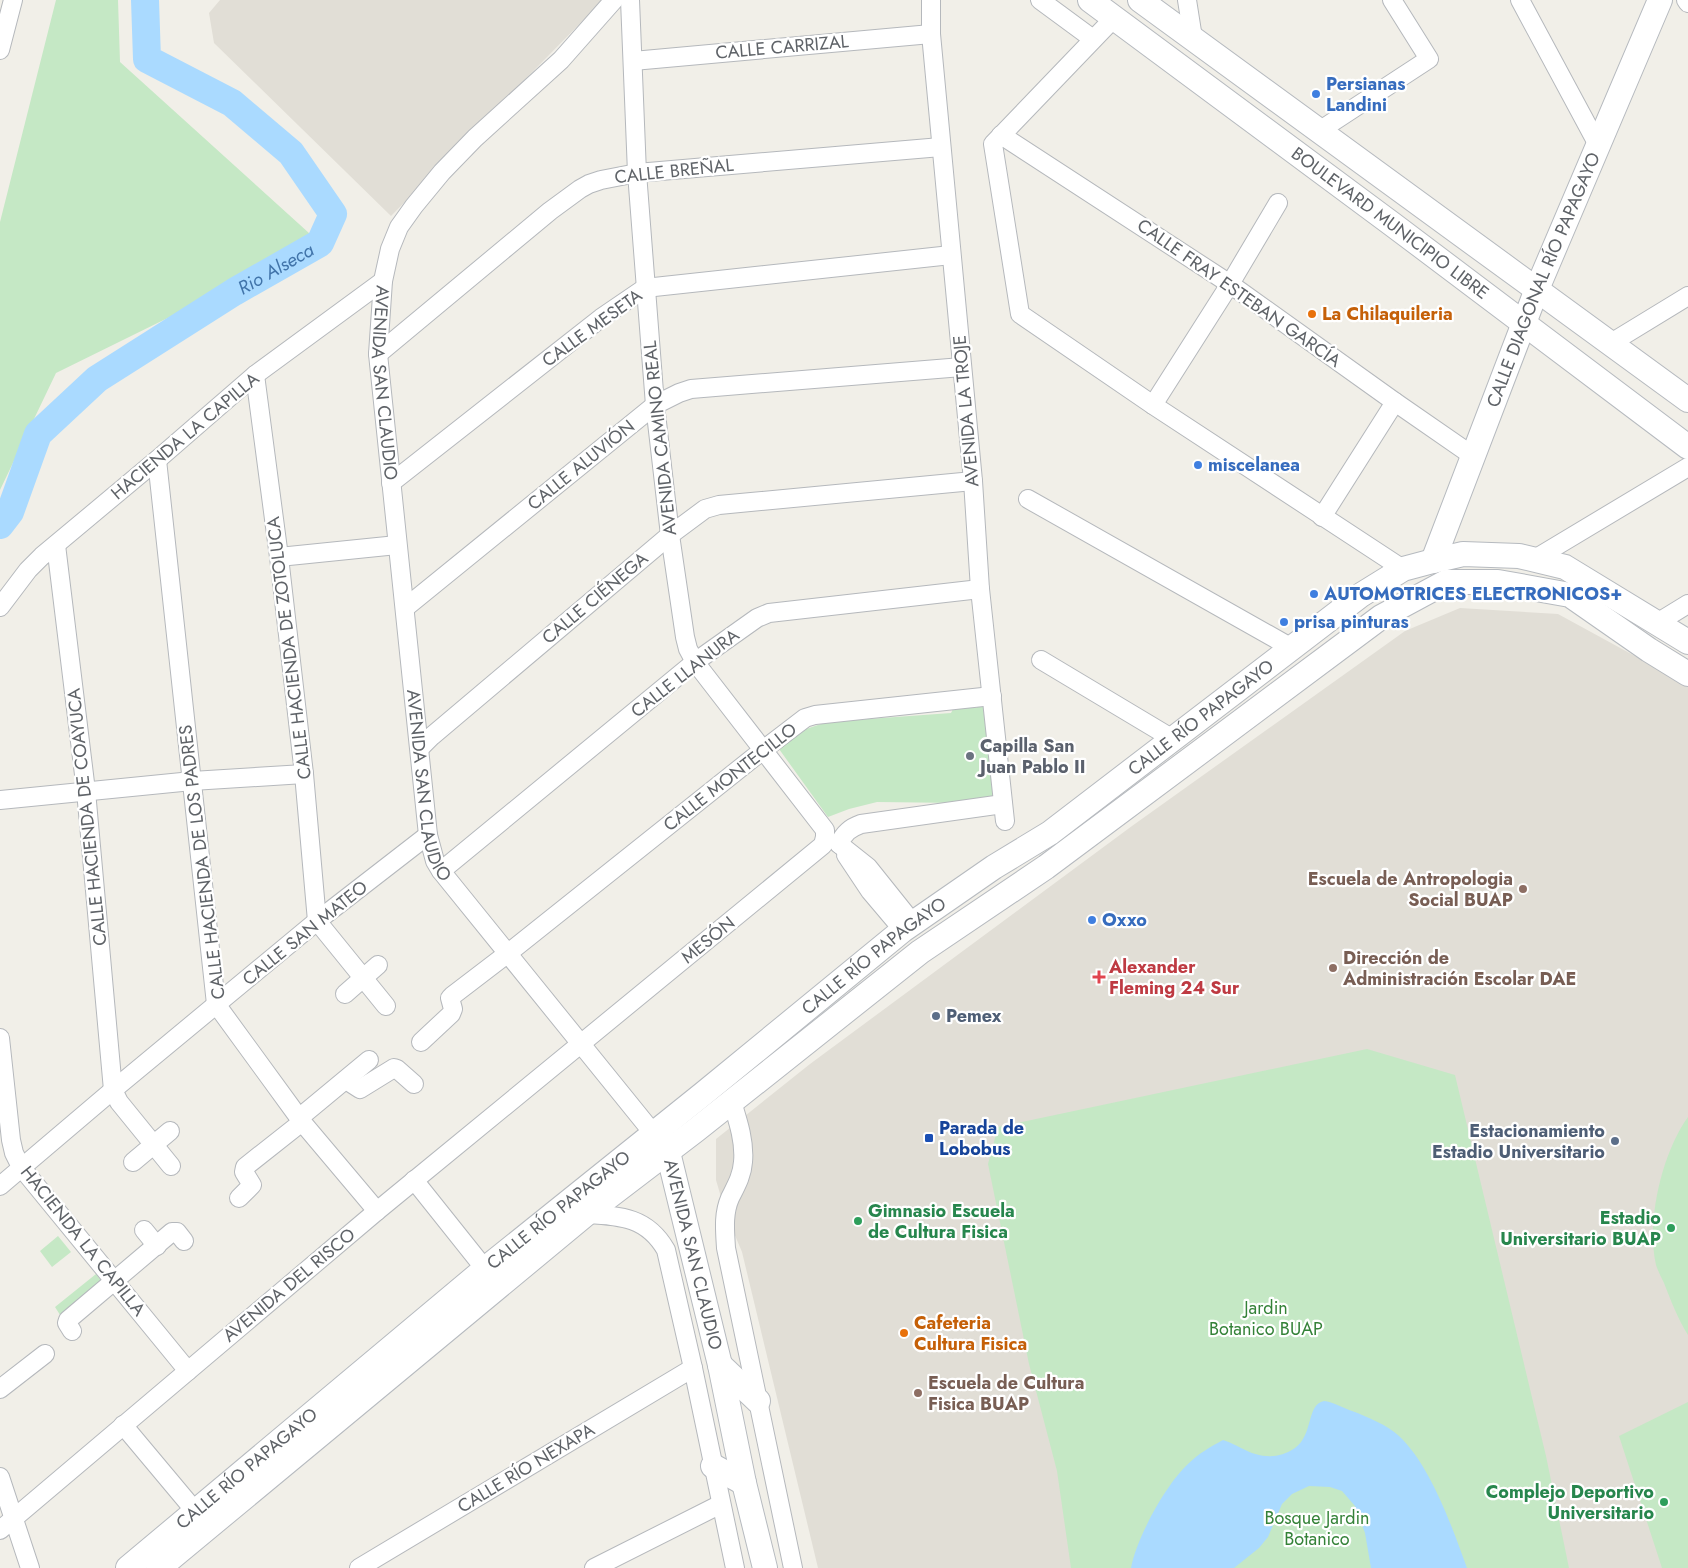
<svg xmlns="http://www.w3.org/2000/svg" width="1688" height="1568" viewBox="0 0 1688 1568" font-family="Jost,sans-serif">
<style>
.education{fill:#e1ded6}
.green{fill:#c5e8c5}
.water{fill:#aadaff}
.lines{fill:none;stroke-linecap:round;stroke-linejoin:round}
.river{stroke:#aadaff;stroke-width:28}
.street-casing{stroke:#b5b8bc;stroke-width:20}
.secondary-casing{stroke:#b6babf;stroke-width:26}
.street{stroke:#fff;stroke-width:18}
.secondary{stroke:#fff;stroke-width:24}
.shop-dot{fill:#3f7fe0;stroke:#fff;stroke-width:2}
.food-dot{fill:#e8710a;stroke:#fff;stroke-width:2}
.worship-dot{fill:#6b7280;stroke:#fff;stroke-width:2}
.education-dot{fill:#8d6e63;stroke:#fff;stroke-width:2}
.health-dot{fill:#e0444e;stroke:#fff;stroke-width:2}
.service-dot{fill:#5c6f8a;stroke:#fff;stroke-width:2}
.transit-dot{fill:#1a4fb4;stroke:#fff;stroke-width:2}
.leisure-dot{fill:#2e9e5b;stroke:#fff;stroke-width:2}
.labels{text-anchor:middle;stroke-width:4.5;stroke-linejoin:round;paint-order:stroke}
.street-label{font-size:18px;fill:#5f6368;stroke:#fff}
.shop-label{font-size:18px;font-weight:bold;fill:#366cbe;stroke:#fff;text-anchor:start}
.food-label{font-size:18px;font-weight:bold;fill:#c56008;stroke:#fff;text-anchor:start}
.worship-label{font-size:18px;font-weight:bold;fill:#5b616d;stroke:#fff;text-anchor:start}
.education-label{font-size:18px;font-weight:bold;fill:#785e54;stroke:#fff;text-anchor:start}
.health-label{font-size:18px;font-weight:bold;fill:#be3a42;stroke:#fff;text-anchor:start}
.service-label{font-size:18px;font-weight:bold;fill:#4e5e75;stroke:#fff;text-anchor:start}
.transit-label{font-size:18px;font-weight:bold;fill:#164399;stroke:#fff;text-anchor:start}
.leisure-label{font-size:18px;font-weight:bold;fill:#27864d;stroke:#fff;text-anchor:end}
.park-label{font-size:18px;fill:#348238;stroke:#fff}
.water-label{font-size:19px;font-style:italic;fill:#4174aa;stroke:#fff}
</style>
<rect width="100%" height="100%" fill="#f1efe8"/>
<path class="education" d="M 220,0 L 603,0 L 391,216 L 214,43 L 209,13 Z
M 1460,608 L 1558,614 L 1688,685 L 1688,1568 L 818,1568 L 742,1252 L 726,1214 L 716,1180 L 716,1139 L 810,1064 L 1132,826 L 1405,631 Z"/>
<path class="green" d="M 56,0 L 118,0 L 120,62 L 320,243 L 56,373 L 0,490 L 0,222 Z
M 971,703 L 976,708 L 981,704 L 990,703 L 1000,798 L 960,803 L 877,802 L 849,809 L 828,817 L 779,749 L 806,729 L 827,722 L 951,713 L 954,707 Z
M 1367,1049 L 1455,1075 L 1546,1456 L 1569,1568 L 1071,1568 L 1057,1471 L 1029,1364 L 988,1164 L 998,1127 Z
M 1688,1117 L 1688,1335 C 1678,1319 1671,1301 1664,1283 C 1661,1277 1658,1271 1656,1265 C 1646,1221 1662,1153 1688,1117 Z
M 58,1236 L 71,1252 L 52,1267 L 40,1251 Z
M 96,1274 L 104,1284 L 62,1318 L 55,1307 Z
M 1688,1402 L 1688,1568 L 1662,1568 L 1619,1436 Z"/>
<path class="water" d="M 1324,1401 C 1333,1402 1343,1408 1352,1411 C 1368,1417 1387,1425 1399,1436 C 1431,1466 1452,1527 1467,1568 L 1371,1568 L 1365,1533 L 1355,1506 L 1342,1491 L 1330,1487 L 1309,1486 L 1292,1494 L 1282,1504 L 1268,1537 L 1259,1548 L 1234,1568 L 1131,1568 C 1136,1539 1166,1484 1188,1464 C 1198,1454 1210,1447 1223,1440 C 1230,1442 1235,1445 1241,1448 C 1260,1458 1277,1460 1295,1448 C 1314,1434 1306,1405 1324,1401 Z"/>
<g class="lines">
<path class="river" id="s1" d="M 0,525 L 10,512 L 38,434 L 97,379 L 234,292 L 320,243 L 333,214 L 291,153 L 232,103 L 147,59 L 145,0"/>
<defs>
<g id="street">
<path id="s2" d="M 614,0 L 561,60 L 475,138 L 442,172 L 414,206 L 399,227 L 390,249 L 383,281 L 378,354 L 428,835 L 435,861 L 441,871 L 653,1133"/>
<path d="M 931,0 L 931,34 L 973,481 L 980,589 L 1005,821"/>
<path d="M 1040,0 L 1093,39"/>
<path d="M 1187,0 L 1193,38"/>
<path d="M 1520,0 L 1598,145"/>
<path d="M 1686,0 L 1688,3"/>
<path d="M 1114,18 L 993,144 L 1020,314 L 1153,405 L 1403,569"/>
<path d="M 0,50 L 13,0"/>
<path d="M 633,61 L 931,34"/>
<path d="M 1319,131 L 1429,59 L 1392,0"/>
<path d="M 1001,135 L 1230,284 L 1395,402 L 1473,456"/>
<path d="M 1611,343 L 1688,296"/>
<path d="M 378,354 L 550,211 L 580,189 L 589,184 L 601,180 L 637,173 L 941,147"/>
<path d="M 255,375 L 279,557 L 304,774 L 317,921 L 386,1006"/>
<path d="M 1153,405 L 1230,284 L 1278,203"/>
<path d="M 157,460 L 216,1004 L 302,1122 L 377,1211"/>
<path d="M 391,483 L 601,318 L 645,288 L 951,255"/>
<path d="M 1028,499 L 1292,648"/>
<path d="M 1322,517 L 1395,402"/>
<path d="M 56,545 L 86,791 L 113,1090 L 119,1102 L 171,1166"/>
<path d="M 279,557 L 397,545"/>
<path d="M 1533,560 L 1688,467"/>
<path d="M 0,607 L 28,570 L 42,556 L 157,460 L 255,375 L 383,281"/>
<path d="M 405,608 L 655,405 L 679,393 L 691,389 L 962,367"/>
<path d="M 1657,623 L 1688,604"/>
<path d="M 1041,660 L 1173,739"/>
<path d="M 420,748 L 432,736 L 670,535 L 705,509 L 719,505 L 973,481"/>
<path d="M 0,800 L 192,781 L 304,774"/>
<path d="M 839,844 C 844,833 850,828 861,824 L 1003,804"/>
<path d="M 839,844 L 868,867 L 912,922"/>
<path d="M 846,855 L 870,891 L 903,930"/>
<path d="M 441,871 L 695,662 L 757,618 L 769,613 L 980,589"/>
<path d="M 345,994 L 378,965"/>
<path d="M 0,1038 L 11,1140 L 14,1153 L 21,1167 L 188,1371"/>
<path d="M 421,1042 L 451,1014 L 453,1009 L 450,998 L 452,996 L 507,954 L 763,750 L 805,718 L 815,715 L 992,696"/>
<path d="M 346,1080 L 360,1089 L 394,1068 L 397,1069 L 414,1084"/>
<path d="M 732,1102 C 738,1121 745,1142 743,1162 C 742,1176 736,1186 730,1198 C 723,1214 725,1231 726,1248 L 793,1568"/>
<path d="M 299,1118 L 369,1060"/>
<path d="M 133,1162 L 170,1131"/>
<path d="M 414,1180 L 485,1269"/>
<path d="M 0,1186 L 113,1090 L 317,921 L 428,835"/>
<path d="M 239,1198 L 252,1185 L 244,1172 L 245,1167 L 302,1122"/>
<path d="M 586,1214 C 621,1216 647,1217 666,1250 L 693,1368 L 735,1568"/>
<path d="M 144,1230 L 157,1246"/>
<path d="M 72,1331 L 67,1323 L 68,1320 L 172,1232 L 177,1232 L 184,1241"/>
<path d="M 0,1389 L 45,1354"/>
<path d="M 123,1425 L 195,1511"/>
<path d="M 0,1477 L 30,1568"/>
<path d="M 0,1530 L 377,1211 L 823,845 L 825,837 L 825,830 L 695,662 L 688,649 L 685,637 L 670,535 L 655,405 L 637,173 L 630,0"/>
<path d="M 359,1568 L 693,1368"/>
<path d="M 594,1568 L 721,1504"/>
</g>
<g id="secondary">
<path id="s3" d="M 1090,0 L 1392,224 L 1688,447"/>
<path d="M 1140,0 L 1688,400"/>
<path id="s4" d="M 1433,561 L 1537,289 L 1660,0"/>
<path id="s5" d="M 660,1141 L 668,1152 L 720,1365 L 744,1483 L 765,1568"/>
<path d="M 720,1365 L 758,1401"/>
<path d="M 713,1466 L 744,1483"/>
<path id="s6" d="M 128,1568 L 485,1269 L 703,1094 L 903,930 L 994,867 L 1050,833 L 1361,595 L 1403,569 L 1433,561 L 1463,554 L 1519,556 L 1565,567 L 1688,642"/>
<path d="M 159,1568 L 586,1214 L 696,1130 L 920,952 L 1046,867 L 1381,617 L 1446,582 L 1498,582 L 1570,595 L 1649,650 L 1688,674"/>
</g>
</defs>
<use href="#street" class="street-casing"/>
<use href="#secondary" class="secondary-casing"/>
<use href="#street" class="street"/>
<use href="#secondary" class="secondary"/>
</g>
<g class="shop-dot">
<circle cx="1316" cy="94" r="5"/>
<circle cx="1198" cy="465" r="5"/>
<circle cx="1314" cy="594" r="5"/>
<circle cx="1284" cy="622" r="5"/>
<circle cx="1092" cy="920" r="5"/>
</g>
<g class="food-dot">
<circle cx="1312" cy="314" r="5"/>
<circle cx="904" cy="1333" r="5"/>
</g>
<circle class="worship-dot" cx="970" cy="756" r="5"/>
<g class="education-dot">
<circle cx="1523" cy="889" r="5"/>
<circle cx="1333" cy="968" r="5"/>
<circle cx="918" cy="1393" r="5"/>
</g>
<path class="health-dot" d="M1096.5 969.5h5v5h5v5h-5v5h-5v-5h-5v-5h5z"/>
<g class="service-dot">
<circle cx="936" cy="1016" r="5"/>
<circle cx="1615" cy="1141" r="5"/>
</g>
<rect class="transit-dot" x="924" y="1133" width="10" height="10" rx="2.5"/>
<g class="leisure-dot">
<circle cx="858" cy="1221" r="5"/>
<circle cx="1671" cy="1228" r="5"/>
<circle cx="1664" cy="1502" r="5"/>
</g>
<g class="labels">
<g class="street-label">
<text transform="translate(782 47) rotate(-5)" y="6">CALLE CARRIZAL</text>
<text transform="translate(674 171) rotate(-6)" y="6">CALLE BREÑAL</text>
<text dy="6" stroke="none"><textPath href="#s3" startOffset="374">BOULEVARD MUNICIPIO LIBRE</textPath></text>
<text dy="6" stroke="none"><textPath href="#s4" startOffset="302">CALLE DIAGONAL RÍO PAPAGAYO</textPath></text>
<text transform="translate(1239 293) rotate(35)" y="6">CALLE FRAY ESTEBAN GARCÍA</text>
<text transform="translate(592 328) rotate(-36)" y="6">CALLE MESETA</text>
<text dy="6" stroke="none"><textPath href="#s2" startOffset="472">AVENIDA SAN CLAUDIO</textPath></text>
<text transform="translate(966 411) rotate(-95)" y="6">AVENIDA LA TROJE</text>
<text transform="translate(185 436) rotate(-40)" y="6">HACIENDA LA CAPILLA</text>
<text transform="translate(660 438) rotate(-96)" y="6">AVENIDA CAMINO REAL</text>
<text transform="translate(581 465) rotate(-39)" y="6">CALLE ALUVIÓN</text>
<text transform="translate(595 598) rotate(-40)" y="6">CALLE CIÉNEGA</text>
<text transform="translate(289 648) rotate(-97)" y="6">CALLE HACIENDA DE ZOTOLUCA</text>
<text transform="translate(685 673) rotate(-38)" y="6">CALLE LLANURA</text>
<text dy="6" stroke="none"><textPath href="#s6" startOffset="1370">CALLE RÍO PAPAGAYO</textPath></text>
<text transform="translate(730 777) rotate(-38)" y="6">CALLE MONTECILLO</text>
<text dy="6" stroke="none"><textPath href="#s2" startOffset="878">AVENIDA SAN CLAUDIO</textPath></text>
<text transform="translate(87 817) rotate(-96)" y="6">CALLE HACIENDA DE COAYUCA</text>
<text transform="translate(202 862) rotate(-97)" y="6">CALLE HACIENDA DE LOS PADRES</text>
<text transform="translate(305 933) rotate(-39)" y="6">CALLE SAN MATEO</text>
<text transform="translate(708 940) rotate(-39)" y="6">MESÓN</text>
<text dy="6" stroke="none"><textPath href="#s6" startOffset="965">CALLE RÍO PAPAGAYO</textPath></text>
<text dy="6" stroke="none"><textPath href="#s6" startOffset="560">CALLE RÍO PAPAGAYO</textPath></text>
<text transform="translate(83 1241) rotate(51)" y="6">HACIENDA LA CAPILLA</text>
<text dy="6" stroke="none"><textPath href="#s5" startOffset="119">AVENIDA SAN CLAUDIO</textPath></text>
<text transform="translate(289 1285) rotate(-40)" y="6">AVENIDA DEL RISCO</text>
<text dy="6" stroke="none"><textPath href="#s6" startOffset="155">CALLE RÍO PAPAGAYO</textPath></text>
<text transform="translate(526 1468) rotate(-31)" y="6">CALLE RÍO NEXAPA</text>
</g>
<g class="shop-label">
<text x="1326" y="90">Persianas<tspan x="1326" dy="21">Landini</tspan></text>
<text x="1208" y="471">miscelanea</text>
<text x="1324" y="600">AUTOMOTRICES ELECTRONICOS+</text>
<text x="1294" y="628">prisa pinturas</text>
<text x="1102" y="926">Oxxo</text>
</g>
<g class="food-label">
<text x="1322" y="320">La Chilaquileria</text>
<text x="914" y="1329">Cafeteria<tspan x="914" dy="21">Cultura Fisica</tspan></text>
</g>
<g class="worship-label">
<text x="980" y="752">Capilla San<tspan x="980" dy="21">Juan Pablo II</tspan></text>
</g>
<g class="education-label">
<text x="1513" y="885" text-anchor="end">Escuela de Antropologia<tspan x="1513" dy="21">Social BUAP</tspan></text>
<text x="1343" y="964">Dirección de<tspan x="1343" dy="21">Administración Escolar DAE</tspan></text>
<text x="928" y="1389">Escuela de Cultura<tspan x="928" dy="21">Fisica BUAP</tspan></text>
</g>
<g class="health-label">
<text x="1109" y="973">Alexander<tspan x="1109" dy="21">Fleming 24 Sur</tspan></text>
</g>
<g class="service-label">
<text x="946" y="1022">Pemex</text>
<text x="1605" y="1137" text-anchor="end">Estacionamiento<tspan x="1605" dy="21">Estadio Universitario</tspan></text>
</g>
<g class="transit-label">
<text x="939" y="1134">Parada de<tspan x="939" dy="21">Lobobus</tspan></text>
</g>
<g class="leisure-label">
<text x="868" y="1217" text-anchor="start">Gimnasio Escuela<tspan x="868" dy="21">de Cultura Fisica</tspan></text>
<text x="1661" y="1224">Estadio<tspan x="1661" dy="21">Universitario BUAP</tspan></text>
<text x="1654" y="1498">Complejo Deportivo<tspan x="1654" dy="21">Universitario</tspan></text>
</g>
<g class="park-label">
<text x="1266" y="1314">Jardin<tspan x="1266" dy="21">Botanico BUAP</tspan></text>
<text x="1317" y="1524">Bosque Jardin<tspan x="1317" dy="21">Botanico</tspan></text>
</g>
<g class="water-label">
<text dy="7" stroke="none"><textPath href="#s1" startOffset="390">Rio Alseca</textPath></text>
</g>
</g>
</svg>
